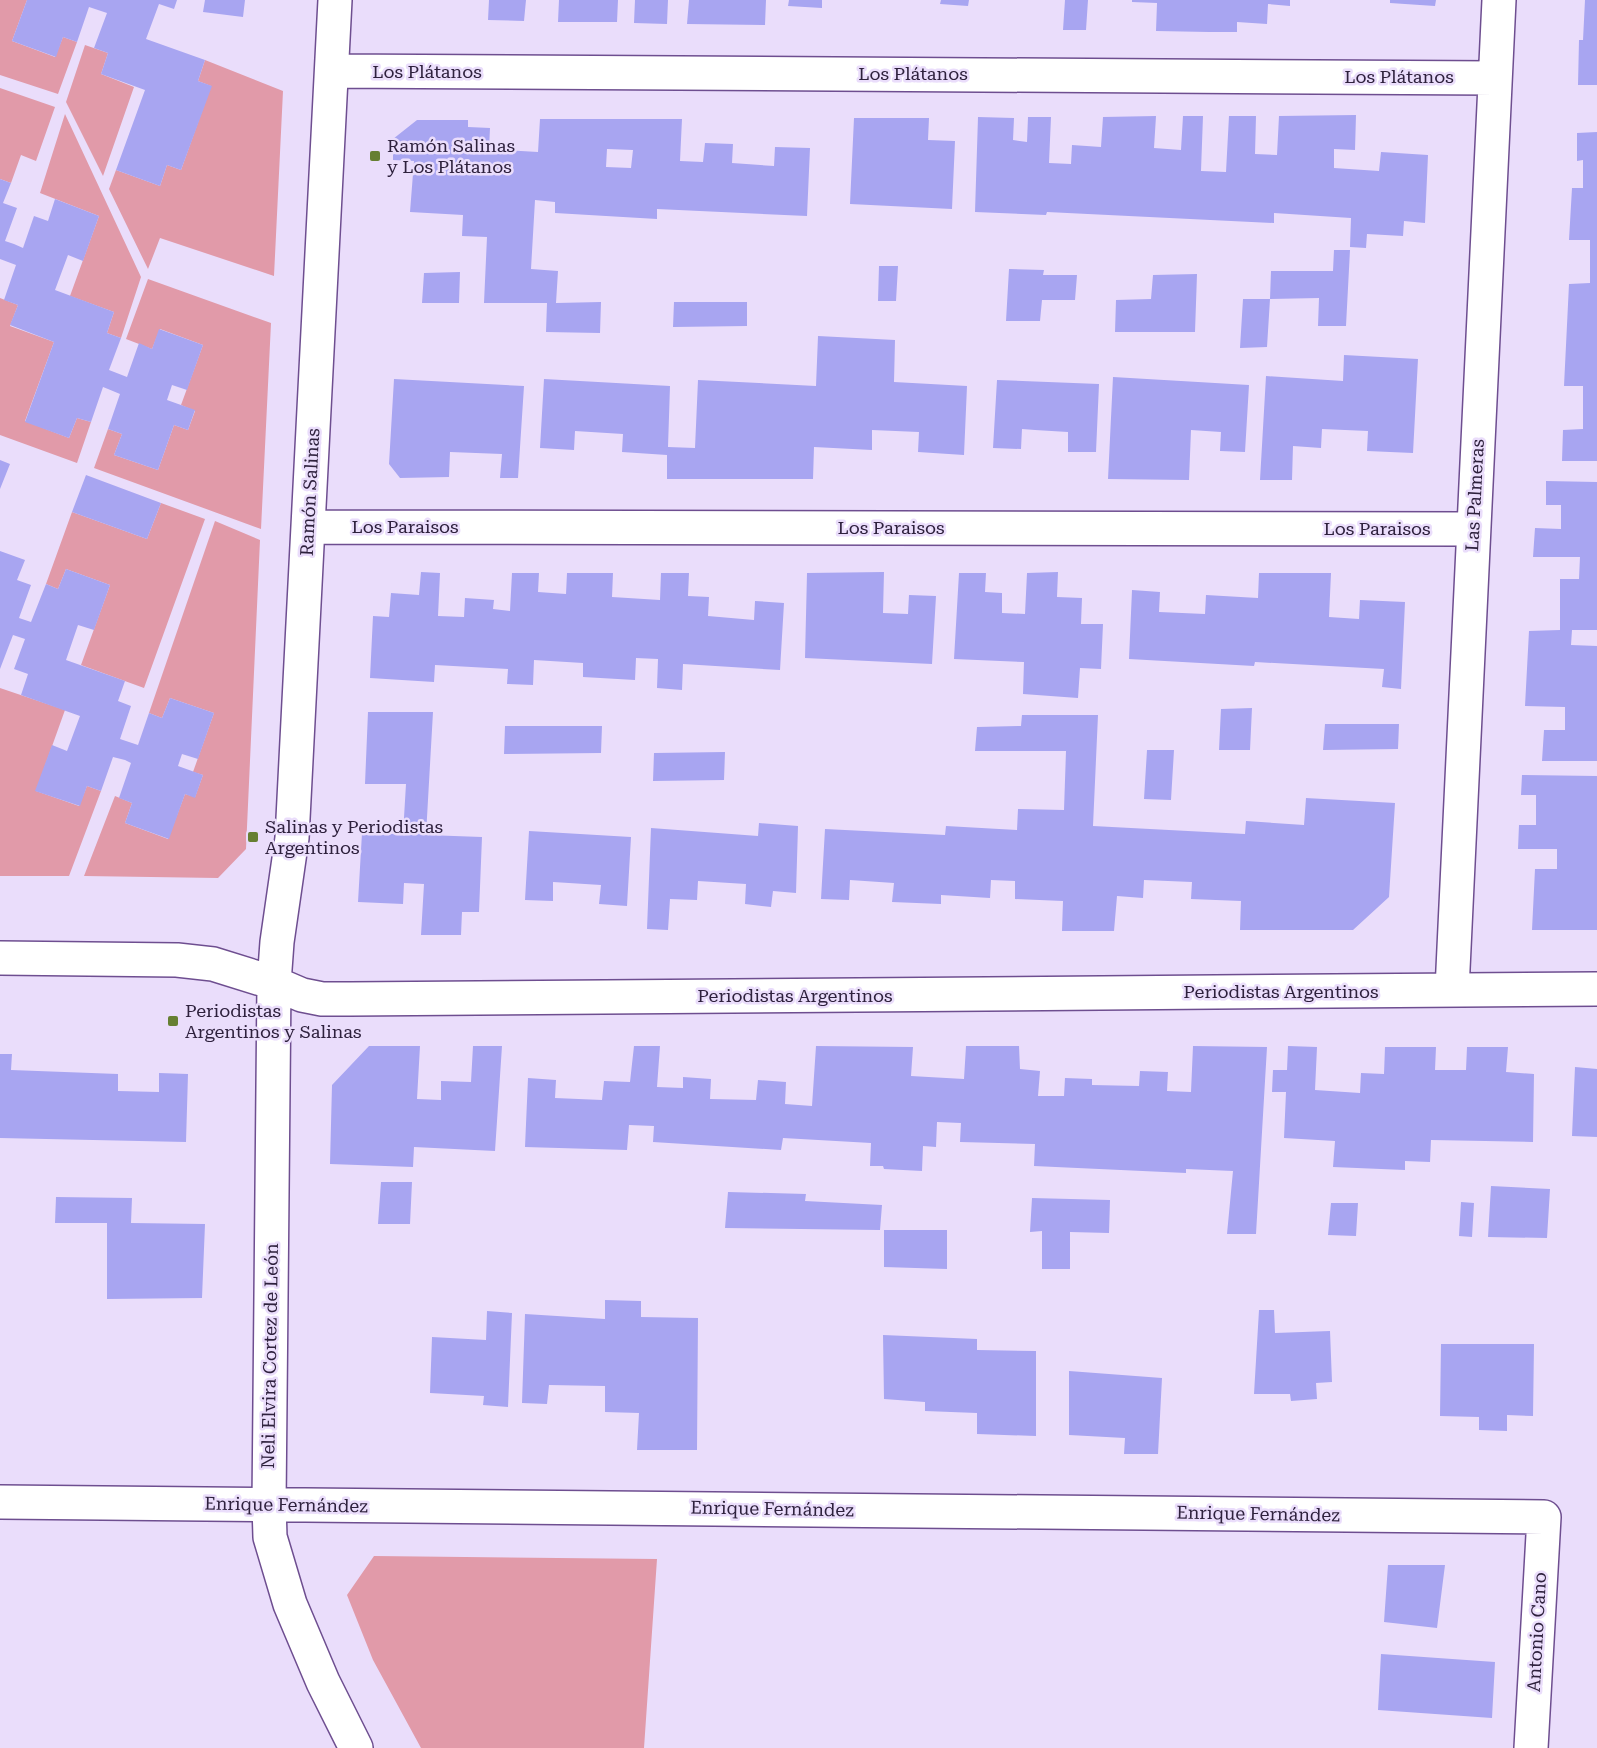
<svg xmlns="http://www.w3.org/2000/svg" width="1597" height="1748" viewBox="0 0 1597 1748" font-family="'Roboto Serif',serif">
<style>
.green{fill:#e19aa9}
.building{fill:#a8a5f1;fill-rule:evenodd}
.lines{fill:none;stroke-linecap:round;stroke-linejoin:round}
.street-casing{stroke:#6e4e90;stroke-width:36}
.street{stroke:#fff;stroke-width:33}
.poi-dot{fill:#667f32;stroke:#eaddfb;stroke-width:2}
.labels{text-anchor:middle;stroke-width:5;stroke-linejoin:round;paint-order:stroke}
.street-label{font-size:18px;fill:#2e213d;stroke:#eaddfb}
.poi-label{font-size:18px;fill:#2e213d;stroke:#eaddfb;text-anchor:start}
</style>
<rect width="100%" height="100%" fill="#eaddfb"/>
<path class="green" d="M 0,0 L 27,0 L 12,41 L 55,57 L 63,37 L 77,42 L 58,94 L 0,75 Z
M 85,45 L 108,53 L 101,74 L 134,87 L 103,176 L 66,102 Z
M 205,60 L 283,91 L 274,276 L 160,238 L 148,269 L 109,189 L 116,170 L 160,186 L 167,165 L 181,170 L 211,86 L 198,81 Z
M 0,88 L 55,107 L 36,161 L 21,155 L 11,183 L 0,179 Z
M 65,114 L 141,277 L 121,338 L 107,333 L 114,312 L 70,296 L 99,216 L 40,193 Z
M 148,279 L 271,323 L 261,529 L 94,468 L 108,429 L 122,434 L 114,455 L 158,470 L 174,425 L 188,430 L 195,411 L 181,405 L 203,345 L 160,329 L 152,349 L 126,339 Z
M 0,298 L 18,305 L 10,326 L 54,342 L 25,421 L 69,438 L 77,418 L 91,422 L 77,463 L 0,435 Z
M 161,503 L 205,519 L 144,688 L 81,665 L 110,585 L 66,569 L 58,589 L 46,584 L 72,512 L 147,539 Z
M 215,521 L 260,540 L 246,849 L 218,878 L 84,876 L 115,796 L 132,803 L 125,823 L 168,839 L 185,794 L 195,797 L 203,775 L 193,772 L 214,713 L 170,698 L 162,718 L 149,713 Z
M 0,688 L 65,710 L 36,791 L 79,806 L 87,786 L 101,791 L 69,876 L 0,876 Z
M 374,1556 L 657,1559 L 644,1748 L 421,1748 L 373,1660 L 347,1595 Z"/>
<path class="building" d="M 27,0 L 177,0 L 174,9 L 159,4 L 146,39 L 205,60 L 198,81 L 212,86 L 181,170 L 167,165 L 160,186 L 116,170 L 145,90 L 101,74 L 108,53 L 94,48 L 107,13 L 89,7 L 77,42 L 63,37 L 56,57 L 12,41 Z
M 205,0 L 245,0 L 243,17 L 203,12 Z
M 489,0 L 526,0 L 524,21 L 488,20 Z
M 559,0 L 618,0 L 617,22 L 558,22 Z
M 635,0 L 668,0 L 667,24 L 634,23 Z
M 689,0 L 766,0 L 765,25 L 687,24 Z
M 789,0 L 822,0 L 822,8 L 788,6 Z
M 941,0 L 969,0 L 968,6 L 940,4 Z
M 1065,0 L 1088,0 L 1086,30 L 1063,30 Z
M 1132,0 L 1290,0 L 1290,6 L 1268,4 L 1267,24 L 1237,22 L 1237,32 L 1209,32 L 1156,31 L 1157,3 L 1132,2 Z
M 1390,0 L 1436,0 L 1435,6 L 1390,3 Z
M 1585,0 L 1597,0 L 1597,85 L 1578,85 L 1579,40 L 1583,40 Z
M 1356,115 L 1355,150 L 1334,149 L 1334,168 L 1379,171 L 1381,152 L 1428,155 L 1425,223 L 1404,221 L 1403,236 L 1367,234 L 1366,248 L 1350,247 L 1351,218 L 1274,213 L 1274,223 L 1047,212 L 1046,215 L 975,212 L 978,117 L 1014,118 L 1013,140 L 1027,142 L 1028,117 L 1051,117 L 1049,163 L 1071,164 L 1072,145 L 1101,147 L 1103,117 L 1156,116 L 1154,148 L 1181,150 L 1183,116 L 1203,116 L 1201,171 L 1226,172 L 1229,116 L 1256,116 L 1255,154 L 1277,155 L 1279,116 Z
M 854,118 L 929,118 L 928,140 L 955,141 L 952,209 L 850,204 Z
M 540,119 L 682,119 L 680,161 L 703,162 L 705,143 L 733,144 L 732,163 L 774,166 L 775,147 L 810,148 L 807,216 L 657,209 L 657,219 L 555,213 L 555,202 L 535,200 L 531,269 L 558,271 L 556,303 L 601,302 L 600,333 L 546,332 L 547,303 L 484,303 L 487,237 L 462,236 L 463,215 L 410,212 L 414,161 L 393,160 L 393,139 L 417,120 L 468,120 L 468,127 L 490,128 L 489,149 L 538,152 ZM 607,149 L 633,150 L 631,168 L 606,167 Z
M 1597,132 L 1597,461 L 1562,461 L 1563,430 L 1583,429 L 1583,386 L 1564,386 L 1569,284 L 1590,283 L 1590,240 L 1569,240 L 1572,188 L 1583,188 L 1583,160 L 1577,161 L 1577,133 Z
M 0,179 L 11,183 L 3,203 L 17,208 L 5,241 L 14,244 L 23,248 L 34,216 L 48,221 L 55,199 L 99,216 L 83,261 L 68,255 L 55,290 L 114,312 L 107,333 L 121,338 L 109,370 L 127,377 L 139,343 L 152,349 L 159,329 L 203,345 L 187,390 L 172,385 L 167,400 L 195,410 L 188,430 L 174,425 L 158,470 L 114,455 L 122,434 L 108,429 L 120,394 L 108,389 L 103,387 L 91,422 L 77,418 L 69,438 L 25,422 L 54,342 L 10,325 L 18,305 L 4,300 L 16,265 L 0,259 Z
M 1334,250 L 1350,250 L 1346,326 L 1318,326 L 1319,298 L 1270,299 L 1271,271 L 1333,271 Z
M 879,266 L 898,266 L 896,301 L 878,301 Z
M 1009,269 L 1044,270 L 1043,275 L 1077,275 L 1075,300 L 1042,300 L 1040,321 L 1006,321 Z
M 460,272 L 459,303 L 422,303 L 424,273 Z
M 1197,274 L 1195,332 L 1115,332 L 1116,300 L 1151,299 L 1153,275 Z
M 1243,299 L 1270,299 L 1267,347 L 1240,348 Z
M 674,302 L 747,302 L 747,326 L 673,327 Z
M 818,336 L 895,340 L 894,382 L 967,386 L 964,455 L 918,452 L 919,432 L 872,430 L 872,450 L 814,447 L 813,479 L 667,479 L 667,455 L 622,452 L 623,434 L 575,431 L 574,450 L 540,448 L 544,379 L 670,386 L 668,447 L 695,448 L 698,380 L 816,386 Z
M 1344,355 L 1418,359 L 1413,453 L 1367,451 L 1368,431 L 1322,429 L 1321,448 L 1293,446 L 1292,480 L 1260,480 L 1266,376 L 1343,381 Z
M 1113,377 L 1249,385 L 1245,452 L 1220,451 L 1221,432 L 1191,430 L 1189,480 L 1108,479 Z
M 394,379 L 524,386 L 518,478 L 500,478 L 502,454 L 450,452 L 449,477 L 400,478 L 389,464 Z
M 997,380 L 1099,384 L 1096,452 L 1068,452 L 1068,432 L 1035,430 L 1022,429 L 1021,449 L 993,448 Z
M 0,460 L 10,464 L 0,489 Z
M 86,475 L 161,503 L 147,539 L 72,512 Z
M 1546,481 L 1597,482 L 1597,630 L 1572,630 L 1571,645 L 1597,646 L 1597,761 L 1542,761 L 1544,730 L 1565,730 L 1565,707 L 1525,706 L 1529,631 L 1560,630 L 1560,579 L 1579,579 L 1580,557 L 1533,557 L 1535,528 L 1561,529 L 1561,505 L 1546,505 Z
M 0,551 L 25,560 L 17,580 L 31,585 L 19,618 L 31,622 L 46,584 L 58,589 L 66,569 L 110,585 L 94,630 L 78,625 L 66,660 L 125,681 L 118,701 L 131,706 L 120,739 L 138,745 L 149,713 L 162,718 L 170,698 L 214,713 L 198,759 L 182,754 L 178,766 L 203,775 L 195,798 L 185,794 L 169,839 L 125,823 L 132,803 L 119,798 L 131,763 L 125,760 L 113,757 L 101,791 L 87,786 L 80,806 L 35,791 L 52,745 L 67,751 L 80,716 L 21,695 L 28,674 L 14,669 L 25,639 L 13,635 L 0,669 Z
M 421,572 L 440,573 L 438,616 L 464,617 L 465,598 L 494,600 L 493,609 L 510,611 L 512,573 L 539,573 L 538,592 L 566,594 L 567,573 L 613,573 L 612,597 L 660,600 L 661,573 L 689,573 L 688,596 L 709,597 L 708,616 L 754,620 L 755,601 L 784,603 L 780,670 L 683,664 L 682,690 L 657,688 L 658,659 L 636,658 L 635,680 L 583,677 L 583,663 L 534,660 L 533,685 L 507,684 L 508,669 L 435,665 L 434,682 L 370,678 L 373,616 L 389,617 L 391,593 L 419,595 Z
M 884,572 L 883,613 L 908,614 L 909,595 L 936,596 L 932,664 L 805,658 L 807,573 Z
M 1058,572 L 1057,597 L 1082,598 L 1081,624 L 1103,624 L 1101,669 L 1080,668 L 1078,698 L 1023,694 L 1024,662 L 954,659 L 959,573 L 986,573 L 985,592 L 1002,593 L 1002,613 L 1025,614 L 1027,573 Z
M 1259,573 L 1331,573 L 1329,617 L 1359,619 L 1360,600 L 1405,602 L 1401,689 L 1382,687 L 1384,669 L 1255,662 L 1254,666 L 1129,659 L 1132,590 L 1160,592 L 1159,612 L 1205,614 L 1206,595 L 1258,598 Z
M 1252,708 L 1250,750 L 1219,750 L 1221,709 Z
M 368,712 L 433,712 L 426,835 L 482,837 L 479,912 L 462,912 L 461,935 L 421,935 L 424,884 L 404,883 L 403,904 L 358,902 L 362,833 L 403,834 L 406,784 L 365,784 Z
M 1022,715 L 1098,715 L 1093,826 L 1245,834 L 1246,821 L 1304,825 L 1306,798 L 1395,803 L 1389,897 L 1353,930 L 1240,930 L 1241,901 L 1191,899 L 1192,882 L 1144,880 L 1143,898 L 1117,896 L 1114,931 L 1062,931 L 1063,901 L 1015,899 L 1015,881 L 991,880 L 990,898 L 941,895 L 941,904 L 892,902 L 894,883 L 850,880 L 849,900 L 821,899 L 825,829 L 945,835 L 946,826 L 1017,830 L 1018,809 L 1064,810 L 1066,751 L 975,751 L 977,727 L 1021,726 Z
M 1325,724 L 1399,724 L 1398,749 L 1323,750 Z
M 505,726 L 602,726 L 601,753 L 504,754 Z
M 1147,750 L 1174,750 L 1171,800 L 1144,799 Z
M 725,752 L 724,780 L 653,781 L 654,753 Z
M 1522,775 L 1597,776 L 1597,930 L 1532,930 L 1535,869 L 1557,869 L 1557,849 L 1518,849 L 1519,825 L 1536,825 L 1536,795 L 1521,795 Z
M 759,823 L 798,826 L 796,893 L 773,891 L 771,907 L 745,904 L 746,884 L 698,881 L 697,900 L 670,899 L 668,930 L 647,929 L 651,828 L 758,836 Z
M 529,831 L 631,837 L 627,906 L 599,904 L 601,885 L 553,882 L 553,901 L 525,900 Z
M 369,1046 L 420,1046 L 417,1099 L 441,1100 L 441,1081 L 471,1082 L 473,1046 L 502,1046 L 495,1151 L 414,1147 L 413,1167 L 330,1164 L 332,1085 Z
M 634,1046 L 660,1046 L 657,1087 L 683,1088 L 683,1077 L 711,1079 L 710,1099 L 756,1100 L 758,1080 L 786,1082 L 785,1104 L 812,1106 L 816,1046 L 913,1047 L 911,1076 L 964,1079 L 966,1046 L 1019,1046 L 1020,1069 L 1040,1071 L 1038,1096 L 1064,1096 L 1065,1078 L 1092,1079 L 1092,1085 L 1139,1086 L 1140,1071 L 1168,1072 L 1167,1091 L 1191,1092 L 1193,1046 L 1267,1047 L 1256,1234 L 1227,1234 L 1233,1171 L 1186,1169 L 1186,1173 L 1034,1166 L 1035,1144 L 960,1142 L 961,1123 L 937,1122 L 936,1147 L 923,1146 L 922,1171 L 884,1169 L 883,1166 L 870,1166 L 871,1143 L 783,1138 L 781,1150 L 653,1142 L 654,1126 L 629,1125 L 627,1150 L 525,1147 L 528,1078 L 556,1080 L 555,1098 L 602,1100 L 604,1081 L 630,1082 Z
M 1288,1046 L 1317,1047 L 1315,1090 L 1360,1093 L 1361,1073 L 1384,1074 L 1385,1047 L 1436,1047 L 1435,1070 L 1466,1070 L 1467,1047 L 1508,1047 L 1506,1072 L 1534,1074 L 1533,1142 L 1431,1140 L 1430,1162 L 1405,1161 L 1405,1170 L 1333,1167 L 1335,1141 L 1284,1138 L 1286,1092 L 1272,1092 L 1273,1070 L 1287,1070 Z
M 0,1054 L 12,1054 L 11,1070 L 118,1074 L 118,1091 L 159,1092 L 159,1073 L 188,1074 L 186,1142 L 0,1138 Z
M 1575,1067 L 1597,1069 L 1597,1137 L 1572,1136 Z
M 381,1182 L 412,1182 L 410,1224 L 378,1224 Z
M 1491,1186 L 1550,1189 L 1547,1238 L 1488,1237 Z
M 728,1192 L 806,1194 L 805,1201 L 882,1205 L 880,1230 L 725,1228 Z
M 56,1197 L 132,1198 L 131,1223 L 205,1224 L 202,1298 L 107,1299 L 107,1223 L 55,1223 Z
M 1032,1198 L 1110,1200 L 1109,1233 L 1070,1232 L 1070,1269 L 1042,1269 L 1042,1231 L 1030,1232 Z
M 1461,1202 L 1474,1203 L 1472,1237 L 1459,1236 Z
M 1331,1203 L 1358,1203 L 1356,1236 L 1328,1235 Z
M 884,1230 L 947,1230 L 947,1269 L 884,1267 Z
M 605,1300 L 641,1301 L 641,1317 L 698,1318 L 697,1450 L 637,1450 L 639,1413 L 605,1412 L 605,1386 L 549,1385 L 547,1404 L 522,1403 L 525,1314 L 605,1319 Z
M 1259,1310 L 1274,1310 L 1275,1333 L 1330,1331 L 1332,1382 L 1316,1383 L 1317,1399 L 1291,1401 L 1290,1394 L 1254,1394 Z
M 487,1311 L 512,1313 L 508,1407 L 483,1405 L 484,1396 L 430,1393 L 432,1337 L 486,1340 Z
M 883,1335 L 977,1339 L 977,1350 L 1036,1351 L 1036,1436 L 977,1434 L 977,1413 L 925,1411 L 925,1402 L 884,1399 Z
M 1441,1344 L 1534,1344 L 1533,1416 L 1507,1415 L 1507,1431 L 1479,1430 L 1479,1417 L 1440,1416 Z
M 1069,1371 L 1162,1378 L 1158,1454 L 1124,1454 L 1125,1438 L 1069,1435 Z
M 1388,1565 L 1445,1565 L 1437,1628 L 1384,1622 Z
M 1381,1654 L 1495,1662 L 1492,1718 L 1378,1710 Z"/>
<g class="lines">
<defs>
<path id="street" d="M 335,0 L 292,838 L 277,942 L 274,983 L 269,1505 L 270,1537 L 290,1604 L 323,1682 L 356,1748
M 332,71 L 1495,78
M 308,527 L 1473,529
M 0,958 L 177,960 L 213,964 L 274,983 L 302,995 L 322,999 L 350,999 L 1597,989
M 1452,990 L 1499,0
M 0,1502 L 1544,1517 L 1531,1748"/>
</defs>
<use href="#street" class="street-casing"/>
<use href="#street" class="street"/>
</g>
<g class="poi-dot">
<rect x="369" y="150" width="12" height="12" rx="3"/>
<rect x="247" y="831" width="12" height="12" rx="3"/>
<rect x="167" y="1015" width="12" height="12" rx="3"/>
</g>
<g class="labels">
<g class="street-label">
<text x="427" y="78">Los Plátanos</text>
<text x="913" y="80">Los Plátanos</text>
<text x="1399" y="83">Los Plátanos</text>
<text transform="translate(310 492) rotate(-87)" y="6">Ramón Salinas</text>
<text transform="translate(1475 495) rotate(-87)" y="6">Las Palmeras</text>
<text x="405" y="533">Los Paraisos</text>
<text x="891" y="534">Los Paraisos</text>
<text x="1377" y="535">Los Paraisos</text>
<text x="1281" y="998">Periodistas Argentinos</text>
<text x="795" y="1002">Periodistas Argentinos</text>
<text transform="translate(270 1356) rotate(-89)" y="6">Neli Elvira Cortez de León</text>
<text transform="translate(286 1505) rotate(1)" y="6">Enrique Fernández</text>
<text transform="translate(772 1509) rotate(1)" y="6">Enrique Fernández</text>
<text transform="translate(1258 1514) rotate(1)" y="6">Enrique Fernández</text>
<text transform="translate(1537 1632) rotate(-87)" y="6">Antonio Cano</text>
</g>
<g class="poi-label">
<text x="387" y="152">Ramón Salinas<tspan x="387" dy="21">y Los Plátanos</tspan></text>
<text x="265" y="833">Salinas y Periodistas<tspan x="265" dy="21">Argentinos</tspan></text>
<text x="185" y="1017">Periodistas<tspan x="185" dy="21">Argentinos y Salinas</tspan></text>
</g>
</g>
</svg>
